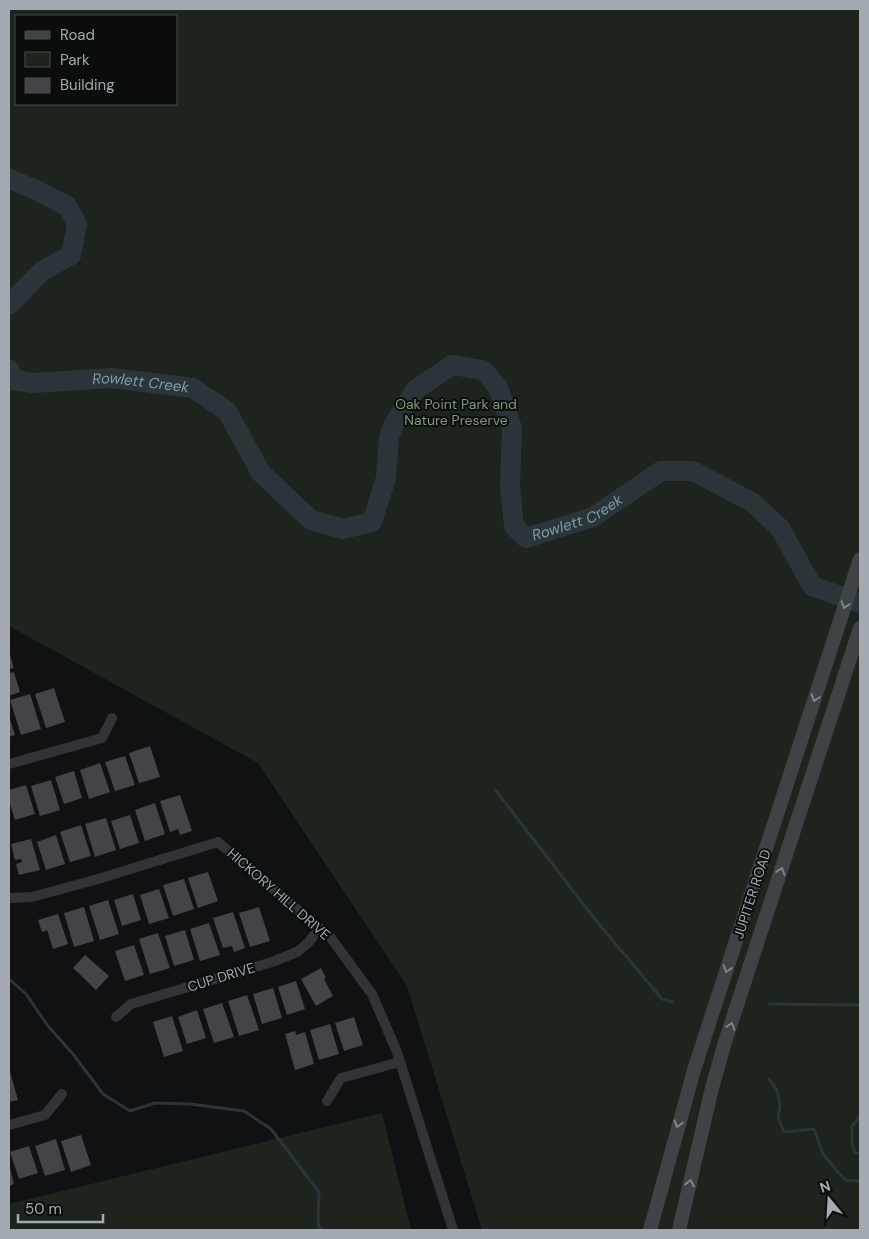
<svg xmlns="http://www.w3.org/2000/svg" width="869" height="1239" viewBox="0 0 869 1239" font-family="'DM Sans',sans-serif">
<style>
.green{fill:#1d241d;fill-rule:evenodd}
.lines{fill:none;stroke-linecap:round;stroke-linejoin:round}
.stream{stroke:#2b3539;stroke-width:3}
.river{stroke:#2b3539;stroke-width:20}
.building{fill:#424447}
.minor{stroke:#323336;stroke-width:10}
.secondary{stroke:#404346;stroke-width:14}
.oneway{stroke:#80868c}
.labels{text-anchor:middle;stroke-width:4;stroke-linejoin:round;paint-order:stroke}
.park-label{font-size:14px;fill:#809a7c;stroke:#0b0c0c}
.street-label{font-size:14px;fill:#a3aab1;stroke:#0b0c0c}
.water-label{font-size:15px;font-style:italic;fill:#7d9ca9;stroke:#0b0c0c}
</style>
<rect width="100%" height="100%" fill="#101112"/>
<path class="green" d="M 9,9 L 860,9 L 860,1230 L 482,1230 L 407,986 L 258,763 L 9,626 ZM 16,16 L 176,16 L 176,104 L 16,104 Z
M 382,1113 L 411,1230 L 9,1230 L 9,1204 Z"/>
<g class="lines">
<path class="stream" d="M 496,791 L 598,923 L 662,999 L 673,1002
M 9,979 L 26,994 L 48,1026 L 73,1054 L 103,1094 L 130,1111 L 155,1103 L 190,1104 L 244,1111 L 271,1129 L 319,1192 L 318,1223 L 320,1230
M 769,1004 L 860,1005
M 769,1079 L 777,1090 L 780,1106 L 778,1118 L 784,1132 L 814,1129 L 823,1154 L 845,1180 L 858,1181 L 860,1179
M 860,1116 L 852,1126 L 852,1144 L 855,1153 L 860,1153"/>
<g class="river">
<path d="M 9,179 L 34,189 L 67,206 L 77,224 L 71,255 L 42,271 L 9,305"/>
<path id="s1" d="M 9,369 L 13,380 L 33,383 L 112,378 L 193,388 L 227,411 L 261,473 L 311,520 L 343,529 L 372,522 L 386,478 L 389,437 L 394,424 L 415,390 L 452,365 L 483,370 L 498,387 L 512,428 L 510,486 L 514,526 L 526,538 L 593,517 L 661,471 L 693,471 L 752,502 L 780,528 L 812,586 L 860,603"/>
</g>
</g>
<path class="building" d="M 9,652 L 14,668 L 9,669 Z
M 14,672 L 20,692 L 9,696 L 9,673 Z
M 54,688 L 65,722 L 46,728 L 35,694 Z
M 30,694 L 41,729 L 21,735 L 10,700 Z
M 9,716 L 15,735 L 9,737 Z
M 150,746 L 160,777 L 139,783 L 129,753 Z
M 125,756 L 135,785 L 115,791 L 105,762 Z
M 100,763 L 110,792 L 89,799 L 80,770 Z
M 74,771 L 82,798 L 64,804 L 55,777 Z
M 51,780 L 60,810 L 40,816 L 31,786 Z
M 26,785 L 35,814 L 15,820 L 9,801 L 9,790 Z
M 180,795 L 192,831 L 180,835 L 178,829 L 170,832 L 160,801 Z
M 155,803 L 165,834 L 145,841 L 135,810 Z
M 130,815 L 139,843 L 120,849 L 111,821 Z
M 106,818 L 116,850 L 95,857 L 85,824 Z
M 81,825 L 91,856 L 70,862 L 60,832 Z
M 56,835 L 65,864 L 46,870 L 37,842 Z
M 31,839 L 40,870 L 19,875 L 16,864 L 22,862 L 21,859 L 15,860 L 11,844 Z
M 208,872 L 218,901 L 198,908 L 188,878 Z
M 184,879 L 194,909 L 173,916 L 163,885 Z
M 159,889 L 169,918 L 149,924 L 140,895 Z
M 133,894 L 141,920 L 122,926 L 114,900 Z
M 108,900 L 119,934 L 100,940 L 89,906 Z
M 84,907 L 94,941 L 74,947 L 64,913 Z
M 259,907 L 270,941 L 250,947 L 239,913 Z
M 233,912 L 245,948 L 234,952 L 232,946 L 223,948 L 213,918 Z
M 58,914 L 68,944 L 53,949 L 47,930 L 42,932 L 38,920 Z
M 209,923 L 220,955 L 200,961 L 190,929 Z
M 185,930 L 194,960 L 174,966 L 165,936 Z
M 158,933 L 170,968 L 150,974 L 139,939 Z
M 134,945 L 144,975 L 125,981 L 115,951 Z
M 85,955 L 109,976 L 96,990 L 73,968 Z
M 321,968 L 326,978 L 324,979 L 333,996 L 316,1006 L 301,979 Z
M 296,981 L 305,1009 L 287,1015 L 278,987 Z
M 273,988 L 282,1018 L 262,1024 L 253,994 Z
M 247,995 L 259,1030 L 239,1036 L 228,1001 Z
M 222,1003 L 234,1037 L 214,1043 L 203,1009 Z
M 197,1010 L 206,1038 L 187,1044 L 178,1017 Z
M 172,1016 L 183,1051 L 164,1057 L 153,1022 Z
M 354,1017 L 363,1045 L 344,1051 L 335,1023 Z
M 330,1024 L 339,1054 L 319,1060 L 310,1030 Z
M 295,1031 L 296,1035 L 305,1032 L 314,1064 L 295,1070 L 285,1034 Z
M 9,1068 L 18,1100 L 9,1102 Z
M 81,1135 L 91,1165 L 71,1172 L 61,1141 Z
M 56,1139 L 65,1170 L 45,1176 L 35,1146 Z
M 29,1146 L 38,1173 L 19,1179 L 10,1152 Z
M 9,1164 L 14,1184 L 9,1186 Z"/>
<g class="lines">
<path class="minor" d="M 9,764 L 102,738 L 112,718
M 9,898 L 32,897 L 98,879 L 218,842 L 331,938 L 372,994 L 397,1052 L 453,1230
M 116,1017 L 131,1004 L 272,962 L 297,952 L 309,942 L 319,928
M 327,1101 L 341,1078 L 400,1062
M 9,1125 L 45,1115 L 62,1094"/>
<path class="secondary" d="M 650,1230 L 694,1070 L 860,559
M 679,1230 L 712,1088 L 725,1042 L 860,628"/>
</g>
<defs><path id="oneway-chevron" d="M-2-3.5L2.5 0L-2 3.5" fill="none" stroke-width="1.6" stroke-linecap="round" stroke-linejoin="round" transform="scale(1.25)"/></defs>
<g class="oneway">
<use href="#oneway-chevron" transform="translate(845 605) rotate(108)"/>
<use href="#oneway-chevron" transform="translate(815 698) rotate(108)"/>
<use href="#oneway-chevron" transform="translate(781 871) rotate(-72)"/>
<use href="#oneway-chevron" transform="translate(727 969) rotate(108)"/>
<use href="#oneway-chevron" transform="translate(731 1026) rotate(-72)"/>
<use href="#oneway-chevron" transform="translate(678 1124) rotate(106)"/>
<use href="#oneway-chevron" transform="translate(690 1183) rotate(-77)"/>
</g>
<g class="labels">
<g class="park-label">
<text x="456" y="409">Oak Point Park and<tspan x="456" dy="16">Nature Preserve</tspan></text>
</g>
<g class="street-label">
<text transform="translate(279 894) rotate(41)" y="5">HICKORY HILL DRIVE</text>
<text transform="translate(752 894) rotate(-72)" y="5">JUPITER ROAD</text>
<text transform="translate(221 977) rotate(-17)" y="5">CUP DRIVE</text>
</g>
<g class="water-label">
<text dy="5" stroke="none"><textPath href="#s1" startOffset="140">Rowlett Creek</textPath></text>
<text dy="5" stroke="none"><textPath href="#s1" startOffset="890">Rowlett Creek</textPath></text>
</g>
</g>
<rect width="869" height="1239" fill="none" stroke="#a3aab1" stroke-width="20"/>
<rect x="15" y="15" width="162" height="90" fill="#0b0c0c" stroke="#484b4e"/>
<rect x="25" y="31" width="25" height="8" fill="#404346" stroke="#484b4e"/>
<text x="60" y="40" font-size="15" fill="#a3aab1">Road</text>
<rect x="25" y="52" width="25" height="15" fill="#1d241d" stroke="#484b4e"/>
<text x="60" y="65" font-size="15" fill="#a3aab1">Park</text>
<rect x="25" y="78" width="25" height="15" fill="#424447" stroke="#484b4e"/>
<text x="60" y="90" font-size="15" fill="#a3aab1">Building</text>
<g transform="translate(829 1199) rotate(342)" stroke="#0b0c0c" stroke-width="4" paint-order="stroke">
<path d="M0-4L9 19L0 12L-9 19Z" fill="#a3aab1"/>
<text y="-8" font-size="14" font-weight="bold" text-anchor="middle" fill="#a3aab1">N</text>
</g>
<path d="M18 1214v8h85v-8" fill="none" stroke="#a3aab1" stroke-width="2.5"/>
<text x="25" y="1214" font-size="15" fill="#a3aab1" stroke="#0b0c0c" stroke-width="4" paint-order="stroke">50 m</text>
</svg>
